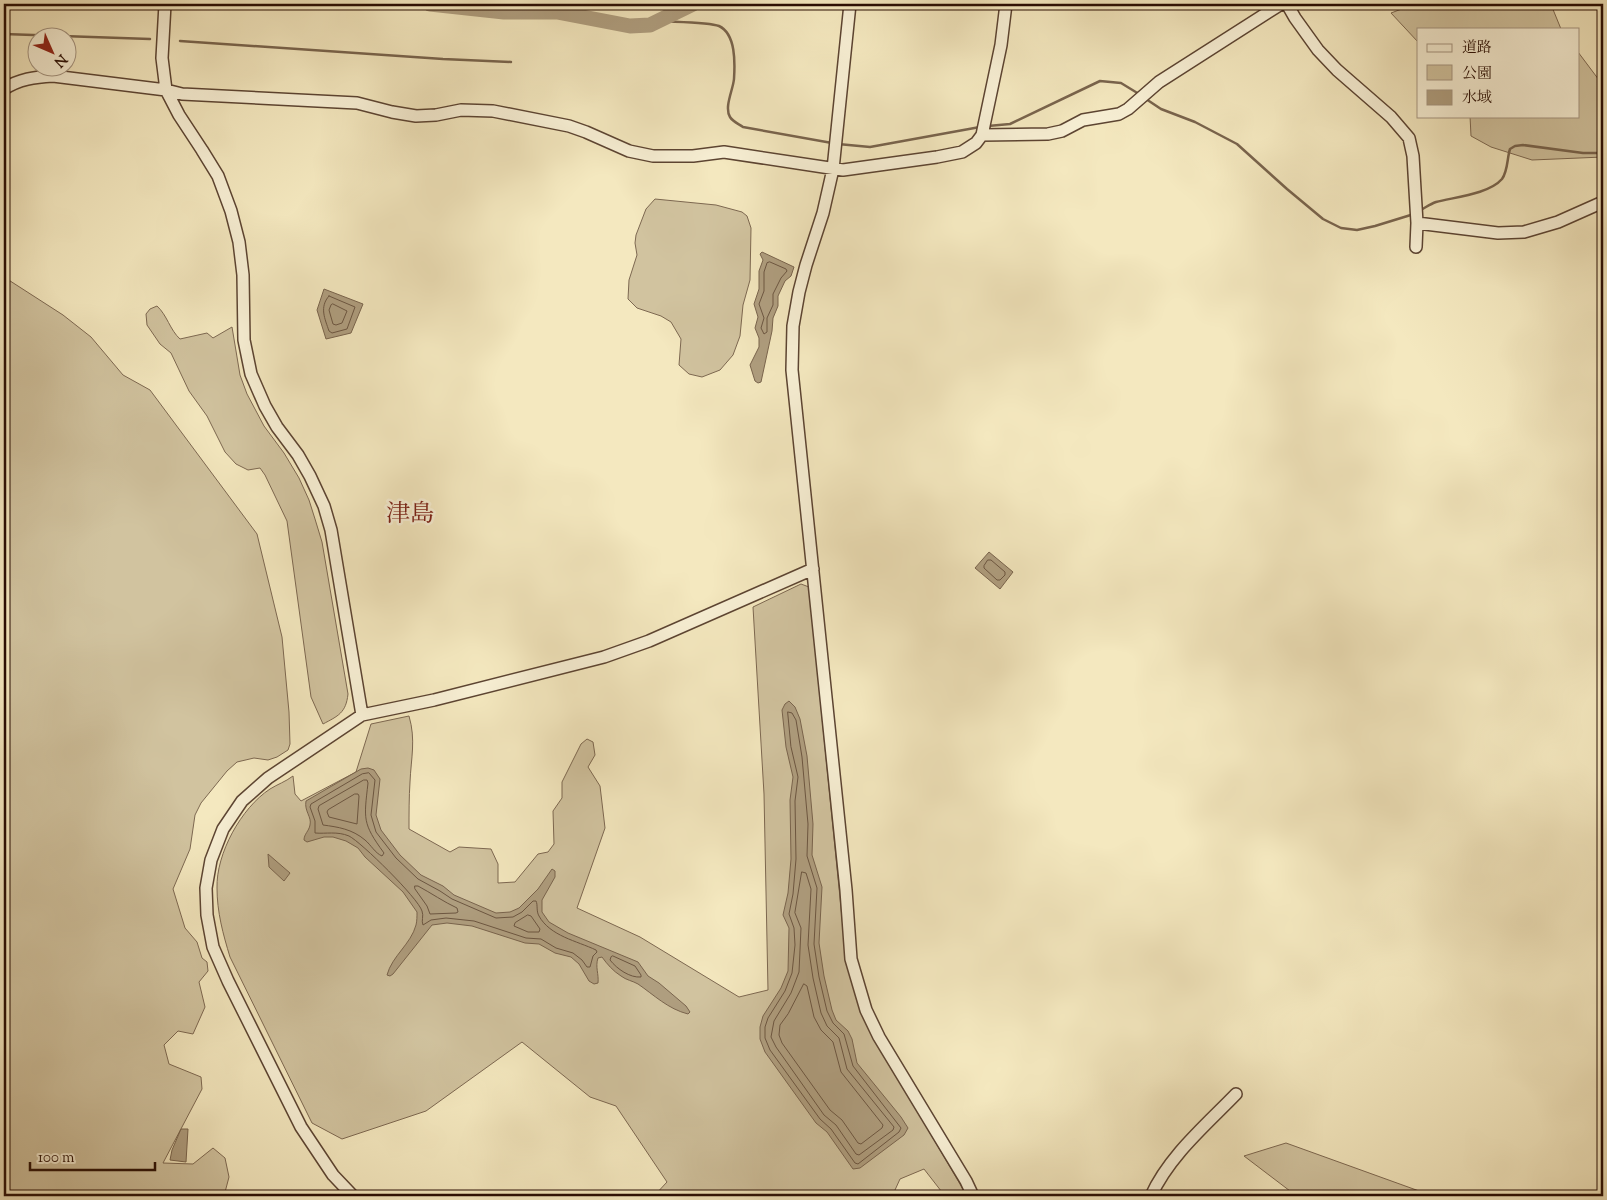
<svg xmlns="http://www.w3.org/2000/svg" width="1607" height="1200" viewBox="0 0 1607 1200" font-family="'Sorts Mill Goudy','Noto Serif JP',serif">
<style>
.green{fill:#d1c39f;stroke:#7d6851}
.water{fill:#af9e7f;stroke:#79644d}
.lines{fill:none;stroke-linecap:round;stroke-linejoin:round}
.shore{stroke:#6c5641;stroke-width:1}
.stream{stroke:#79644d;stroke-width:2.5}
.river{stroke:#af9e7f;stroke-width:15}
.minor-casing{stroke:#5c4432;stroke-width:14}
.minor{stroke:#f8f0d5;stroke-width:11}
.labels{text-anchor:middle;stroke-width:5;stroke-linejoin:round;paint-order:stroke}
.quarter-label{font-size:24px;fill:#7a1f14;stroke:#f8f0d5}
</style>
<rect width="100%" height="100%" fill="#f4e8bf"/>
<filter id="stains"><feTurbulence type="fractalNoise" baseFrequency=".004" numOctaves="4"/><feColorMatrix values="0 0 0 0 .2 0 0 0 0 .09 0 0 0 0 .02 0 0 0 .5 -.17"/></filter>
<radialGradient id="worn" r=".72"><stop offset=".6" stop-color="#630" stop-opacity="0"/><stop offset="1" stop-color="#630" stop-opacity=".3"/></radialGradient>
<path class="green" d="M 1415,4 L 1548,4 L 1552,7 L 1561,29 L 1418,29 L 1418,42 L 1391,13 Z
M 1578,52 L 1599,80 L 1603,79 L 1603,157 L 1532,160 L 1491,147 L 1471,136 L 1470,116 L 1578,116 Z
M 655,199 L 716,205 L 742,212 L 747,216 L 751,228 L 750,280 L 743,305 L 740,336 L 733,355 L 720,370 L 702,377 L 689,374 L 679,365 L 681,339 L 671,322 L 661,316 L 637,308 L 628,299 L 629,280 L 637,255 L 635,243 L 636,235 L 646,209 Z
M 4,277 L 63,315 L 91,337 L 123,375 L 150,390 L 257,534 L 282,637 L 289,712 L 290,744 L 288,750 L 277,757 L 268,760 L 254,758 L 237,762 L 227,771 L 201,803 L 195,815 L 190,849 L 173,889 L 185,928 L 197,942 L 202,958 L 207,962 L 208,971 L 199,982 L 205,1007 L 193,1034 L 178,1031 L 164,1045 L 169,1064 L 201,1077 L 202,1089 L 163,1163 L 193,1164 L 213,1148 L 225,1158 L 229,1177 L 224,1196 L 4,1196 Z
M 157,306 C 167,315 170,330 180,339 L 207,333 L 213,338 L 232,327 L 240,375 L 247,394 L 264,426 L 284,453 L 299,478 L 309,500 L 315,519 L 322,542 L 348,694 C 346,713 338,716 323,724 L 311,697 L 287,521 L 265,475 L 260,468 L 248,470 L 236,464 L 225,452 L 207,416 L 189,391 L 171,353 L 160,344 L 147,325 L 146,314 L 150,309 Z
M 801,584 L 809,587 L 846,958 L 875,1039 L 967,1196 L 945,1196 L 924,1169 L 900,1179 L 895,1190 L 899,1196 L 654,1196 L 667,1182 L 616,1106 L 590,1097 L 522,1042 L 426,1111 L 342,1139 L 312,1123 L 230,957 C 223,934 217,912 217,888 C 216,854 241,808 270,789 C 278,784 285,782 293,776 L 295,794 L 301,801 L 356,772 L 371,724 L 409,716 C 416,740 411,758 410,782 C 409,797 409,813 409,829 L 450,852 L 459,847 L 491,849 L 498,864 L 498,883 L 515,882 L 538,854 L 548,852 L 554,844 L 553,811 L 562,798 L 562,782 L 581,744 L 587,739 L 593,742 L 595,755 L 588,767 L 600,786 L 605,828 L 577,908 L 640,937 L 739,997 L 768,990 L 764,794 L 753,607 Z
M 1286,1143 L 1433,1196 L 1290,1196 L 1290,1191 L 1244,1156 Z"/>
<path class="water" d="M 762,252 L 794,267 L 791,276 L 785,281 L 778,296 L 778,306 L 773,318 L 772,331 L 761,382 L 758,383 L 755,381 L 750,365 L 759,347 L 759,338 L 755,328 L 758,317 L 754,304 L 759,289 L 759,271 L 763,260 L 760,254 Z
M 324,289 L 363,304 L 351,333 L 326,339 L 317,310 Z
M 989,552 L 1013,572 L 1000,589 L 975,568 Z
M 789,701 L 795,707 L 800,719 L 807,756 L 813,824 L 812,855 L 822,887 L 819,943 L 824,976 L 832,1010 L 836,1020 L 848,1031 L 852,1039 L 857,1063 L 901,1117 L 908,1128 L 904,1135 L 860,1168 L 853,1169 L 827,1132 L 816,1123 L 765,1052 L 760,1039 L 760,1027 L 763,1016 L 781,988 L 788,971 L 789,928 L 783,915 L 788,893 L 791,859 L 790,800 L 793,777 L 786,747 L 782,710 L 785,704 Z
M 368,768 L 374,770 L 380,779 L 376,815 L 381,830 L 400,855 L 421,875 L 443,886 L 454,895 L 496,913 L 510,912 L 519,908 L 538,889 L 552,869 L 555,871 L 555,877 L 542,900 L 542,912 L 549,922 L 568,933 L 638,962 L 648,976 L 659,983 L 686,1006 L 690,1012 L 688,1014 C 668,1009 654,995 638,984 C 633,981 626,980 621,976 C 613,971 607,964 602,957 L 598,958 C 595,967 599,974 598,983 L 594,984 L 589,981 L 579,964 L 571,957 L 555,953 L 539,944 L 525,943 L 472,926 L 447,923 L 432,925 L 393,974 L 390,976 L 387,975 C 392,956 411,944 416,925 C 417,921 417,916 417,912 L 403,892 L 365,857 L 358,848 L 346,841 L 333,837 L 324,837 L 307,842 L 304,840 C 304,834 309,831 310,825 C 312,817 304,811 306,801 L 361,769 Z
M 268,854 L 290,873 L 284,881 L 269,867 Z
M 181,1129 L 188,1129 L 186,1162 L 170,1160 L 172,1150 Z"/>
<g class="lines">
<path class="shore" d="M 770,262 L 786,269 L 787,271 L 781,278 L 773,294 L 773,305 L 767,318 L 767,332 L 764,334 L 761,328 L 764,318 L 759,304 L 764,291 L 764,272 L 767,263 Z
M 329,296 L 355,307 L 347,329 L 332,333 L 329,331 C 325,319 319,307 329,296 Z
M 333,304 L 347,311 L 342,323 L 336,325 L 333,324 L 329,310 L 331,305 Z
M 988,560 L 991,560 L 1005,572 L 1005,575 L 1000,580 L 997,580 L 984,568 L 984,566 Z
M 788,712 L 792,713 L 796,720 L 802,757 L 808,824 L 807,856 L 817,888 L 814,944 L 819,977 L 827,1011 L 833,1023 L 844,1034 L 853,1066 L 901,1128 L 899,1132 L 858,1164 L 855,1163 L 831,1129 L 820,1119 L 770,1050 L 765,1038 L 765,1027 L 768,1018 L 785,991 L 792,973 L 795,945 L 794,928 L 789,914 L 793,894 L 796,859 L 795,801 L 798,777 L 791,747 Z
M 369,773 L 375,780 L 371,815 L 376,832 L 396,858 L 418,879 L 440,891 L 452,899 L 496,918 L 513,917 L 522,912 L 533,901 L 536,901 C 538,905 536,911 539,916 C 550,936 577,941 596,950 L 597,952 L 593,956 L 590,967 L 587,967 L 582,960 L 573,953 L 556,948 L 541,939 L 526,938 L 474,921 L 446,918 L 431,920 L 423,925 C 421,921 424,916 422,911 C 418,898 361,842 349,836 C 337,831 326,834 315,833 L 315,821 L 310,807 L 311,804 L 362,774 Z
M 364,780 L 367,780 L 368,783 C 364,819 362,823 384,853 L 382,856 C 375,853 371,845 365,840 C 352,829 338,827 323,825 L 318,809 L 319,806 Z
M 355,794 L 358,794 L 359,796 L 357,824 L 329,817 L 327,812 L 328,810 Z
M 802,872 L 806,873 L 811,889 L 808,945 L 813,978 L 821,1013 L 827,1026 L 839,1038 L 847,1069 L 894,1127 L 893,1130 L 859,1155 L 856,1154 L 836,1125 L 824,1115 L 776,1047 L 771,1037 L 774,1021 L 791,993 L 799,972 L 801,928 L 795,913 Z
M 415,886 L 418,886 C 431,893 444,902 457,908 L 458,912 L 456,913 L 430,914 L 427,906 L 415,889 Z
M 528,915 L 531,916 L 540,929 L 539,932 L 528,932 L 514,926 L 515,923 Z
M 613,956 L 635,966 L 641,975 L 641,977 C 630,978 617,969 610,960 L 611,957 Z
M 804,984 L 807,986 L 814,1017 L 821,1030 L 833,1042 L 841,1072 L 883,1125 L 882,1128 L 861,1144 L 858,1143 L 842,1120 L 830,1110 L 782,1043 L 779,1035 L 780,1025 L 788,1014 Z"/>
<path class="stream" d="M 660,21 C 673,22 709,22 719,26 C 736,34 735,63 734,79 C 733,90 724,107 730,117 C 733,122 739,124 743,127 L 832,143
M 4,34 L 150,39
M 180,41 L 443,59 L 511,62
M 1146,99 L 1161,109 L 1195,122 L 1237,144 L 1287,189 L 1323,219 L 1341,228 L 1357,230 L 1375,226 L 1414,214
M 988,126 L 1010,124 L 1100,81 L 1121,83 L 1139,94
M 838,144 L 870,147 L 980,127
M 1419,211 C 1425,208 1430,204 1436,202 C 1455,197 1489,194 1502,179 C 1508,171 1507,158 1510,149 L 1515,146 L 1523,145 L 1583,153 L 1603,153"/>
<path class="river" d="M 430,4 L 504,12 L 557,12 L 630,26 L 650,25 L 693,4"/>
<defs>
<path id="minor" d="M 165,4 L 162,58 L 166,90 L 179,115 L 202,150 L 218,176 L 231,211 L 239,242 L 243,275 L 244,340 L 251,374 L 265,406 L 277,427 L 298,455 L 310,476 L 324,506 L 331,530 L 362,715 L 434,700 L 604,657 L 649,641 L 813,569
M 850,4 L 833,169 L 823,213 L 806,265 L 799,292 L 793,326 L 792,370 L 846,890 L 851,959 L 866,1010 L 879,1037 L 966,1181 L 973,1196
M 1287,4 L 1295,18 L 1318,50 L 1337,70 L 1391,117 L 1409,138 L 1413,156 L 1417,223 L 1416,247
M 4,89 C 19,79 35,77 53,76 L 166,90 L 182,94 L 357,103 L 392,112 L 416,116 L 436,115 L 461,110 L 493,111 L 569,126 L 586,132 L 629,151 L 653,156 L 693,156 L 724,152 L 843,170 L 937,157 L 962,152 L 976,143 L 982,135 L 1001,45 L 1006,4
M 982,135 L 1048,134 L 1062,131 L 1083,120 L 1119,114 L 1128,109 L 1159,82 L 1281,4
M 1417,223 L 1498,233 L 1524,232 L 1558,222 L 1603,202
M 353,1196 L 333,1175 L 301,1127 L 228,981 L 213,947 L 207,915 L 206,888 L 211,860 L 223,829 L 242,801 L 268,778 L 362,715
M 1151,1196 C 1169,1156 1206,1125 1236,1094"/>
</defs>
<use href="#minor" class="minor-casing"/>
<use href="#minor" class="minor"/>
</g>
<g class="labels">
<g class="quarter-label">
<text x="410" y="521">津島</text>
</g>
</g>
<rect width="1607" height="1200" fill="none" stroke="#f4e8bf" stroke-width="20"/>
<rect x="5" y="5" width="1597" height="1190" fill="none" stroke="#290d03" stroke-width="2.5"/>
<rect x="10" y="10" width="1587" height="1180" fill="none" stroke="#290d03"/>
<rect x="1417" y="28" width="162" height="90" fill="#f8f0d5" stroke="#a59581"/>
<rect x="1427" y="44" width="25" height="8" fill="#f8f0d5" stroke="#a59581"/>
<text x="1462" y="52" font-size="15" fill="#290d03">道路</text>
<rect x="1427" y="65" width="25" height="15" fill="#d1c39f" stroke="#a59581"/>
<text x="1462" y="78" font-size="15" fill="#290d03">公園</text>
<rect x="1427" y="90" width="25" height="15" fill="#af9e7f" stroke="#a59581"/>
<text x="1462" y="102" font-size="15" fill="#290d03">水域</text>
<g transform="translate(52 52) rotate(135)"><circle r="24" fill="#f8f0d5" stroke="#a59581"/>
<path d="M0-4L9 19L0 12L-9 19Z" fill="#8f2418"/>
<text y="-8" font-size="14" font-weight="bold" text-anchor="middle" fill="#290d03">N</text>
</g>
<path d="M30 1162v8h125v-8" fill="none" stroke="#290d03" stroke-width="2.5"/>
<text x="38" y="1162" font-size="15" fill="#290d03" stroke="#f8f0d5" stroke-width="4" paint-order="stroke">100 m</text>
<rect width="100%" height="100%" filter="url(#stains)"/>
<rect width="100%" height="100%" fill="url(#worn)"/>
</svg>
